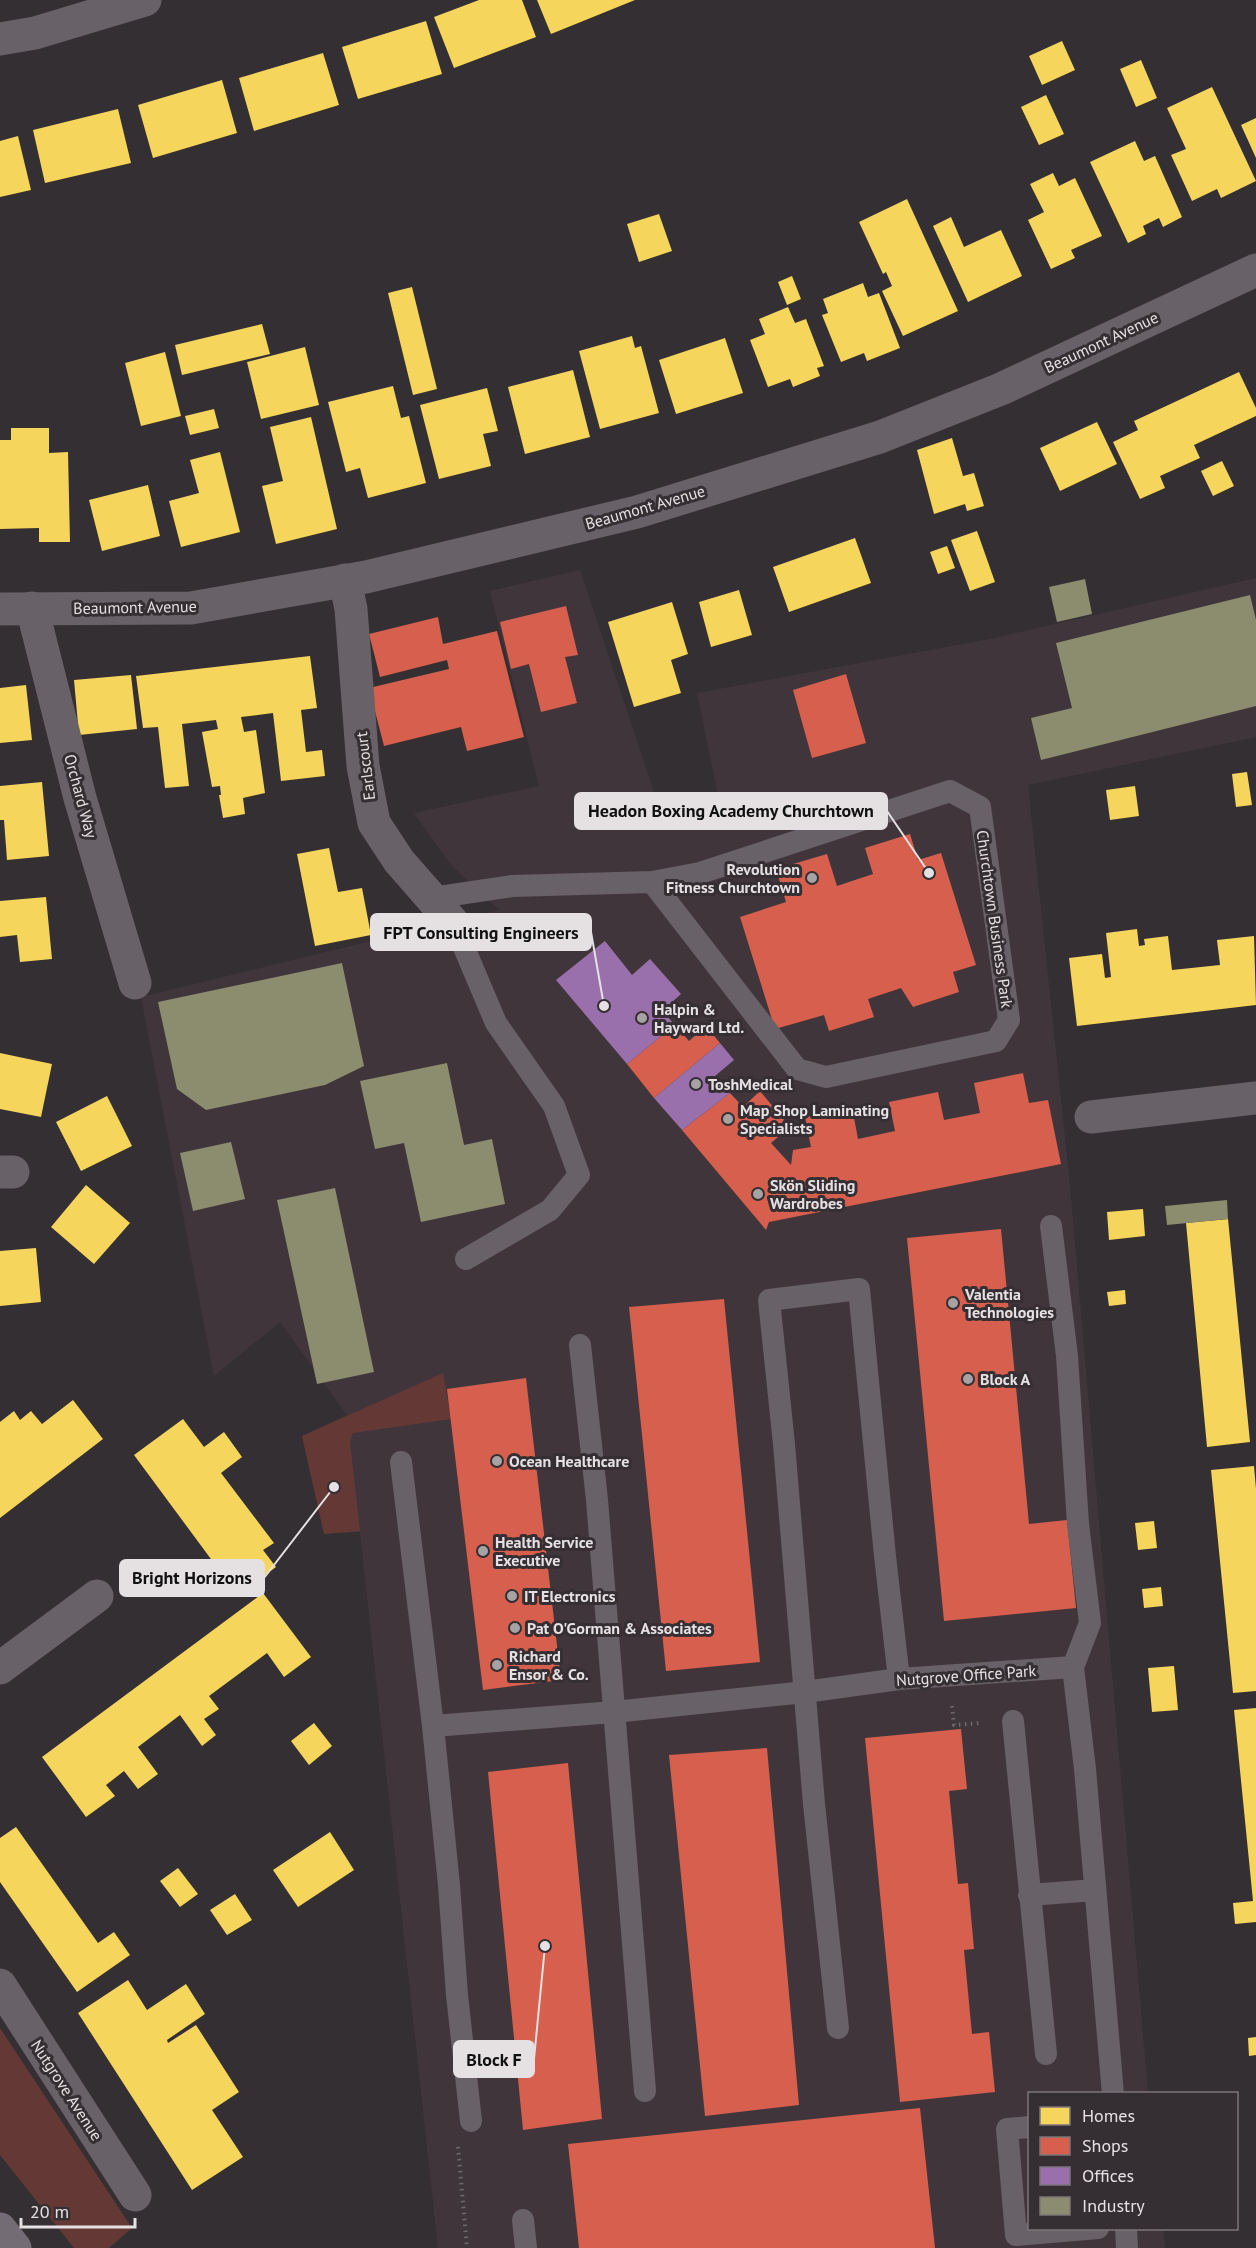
<svg xmlns="http://www.w3.org/2000/svg" width="1256" height="2248" viewBox="0 0 1256 2248" font-family="'PT Sans',sans-serif">
<style>
.built{fill:#41353c}
.green{fill:#643935}
.homes{fill:#f6d55c}
.shops{fill:#d6604d}
.offices{fill:#9970ab}
.industry{fill:#8c8c6e}
.lines{fill:none;stroke-linecap:round;stroke-linejoin:round}
.path{stroke:#6f6a6e;stroke-width:4;stroke-dasharray:1.5 4.5;stroke-linecap:butt}
.service{stroke:#686168;stroke-width:22}
.minor{stroke:#686168;stroke-width:33}
.tertiary{stroke:#686168;stroke-width:33}
.secondary{stroke:#746c74;stroke-width:33}
.poi-dot{fill:#a7a3a5;stroke:#352e32;stroke-width:2}
.labels{text-anchor:middle;stroke-width:6;stroke-linejoin:round;paint-order:stroke}
.street-label{font-size:16px;fill:#e5e1e3;stroke:#352e32}
.poi-label{font-size:16px;font-weight:bold;fill:#e5e1e3;stroke:#352e32;text-anchor:start}
.leader{fill:none;stroke:#e5e1e3;stroke-width:2}
.callout-dot{fill:#e5e1e3;stroke:#352e32;stroke-width:2}
.callout{fill:#e5e1e3;stroke:#e5e1e3;stroke-width:2}
.callout-label{font-size:18px;text-anchor:middle;font-weight:bold;fill:#111}
</style>
<rect width="100%" height="100%" fill="#342f32"/>
<path class="built" d="M 580,570 L 663,819 L 719,800 L 697,693 L 990,639 L 1256,578 L 1256,737 L 1028,785 L 1070,1186 L 1148,2093 L 1030,2094 L 1030,2228 L 1163,2229 L 1165,2248 L 438,2248 L 360,1532 L 324,1534 L 302,1436 L 347,1415 L 280,1322 L 214,1376 L 141,997 L 499,910 L 452,866 L 414,813 L 539,786 L 490,591 Z"/>
<path class="green" d="M 443,1373 L 451,1419 L 353,1433 L 350,1442 L 360,1531 L 324,1534 L 302,1436 Z
M 0,2028 L 132,2228 L 109,2248 L 74,2248 L 0,2155 Z"/>
<path class="homes" d="M 479,0 L 522,0 L 536,37 L 454,68 L 434,17 Z
M 537,0 L 635,0 L 551,34 Z
M 426,21 L 442,74 L 358,99 L 342,47 Z
M 1062,41 L 1075,70 L 1042,85 L 1029,56 Z
M 323,53 L 339,105 L 254,131 L 239,78 Z
M 1141,60 L 1157,98 L 1136,107 L 1120,69 Z
M 222,80 L 237,133 L 153,158 L 138,105 Z
M 1212,87 L 1256,181 L 1221,198 L 1217,189 L 1192,201 L 1171,155 L 1186,149 L 1167,108 Z
M 1046,95 L 1064,134 L 1039,145 L 1021,107 Z
M 118,109 L 131,163 L 45,183 L 33,130 Z
M 1256,118 L 1256,158 L 1241,125 Z
M 18,136 L 31,190 L 0,197 L 0,141 Z
M 1135,141 L 1144,161 L 1155,156 L 1182,217 L 1163,227 L 1159,218 L 1143,226 L 1146,234 L 1128,243 L 1090,162 Z
M 1053,173 L 1059,186 L 1075,178 L 1102,236 L 1071,250 L 1075,258 L 1051,269 L 1028,220 L 1044,212 L 1030,184 Z
M 907,199 L 958,311 L 903,336 L 882,291 L 892,286 L 886,272 L 883,274 L 859,222 Z
M 659,214 L 672,251 L 639,262 L 627,224 Z
M 951,217 L 964,247 L 1001,230 L 1022,276 L 968,302 L 933,226 Z
M 792,276 L 801,299 L 787,305 L 778,282 Z
M 863,283 L 868,297 L 879,293 L 900,348 L 867,361 L 864,353 L 841,362 L 822,315 L 828,313 L 823,299 Z
M 412,287 L 437,389 L 413,395 L 388,293 Z
M 788,307 L 795,323 L 806,319 L 824,366 L 817,368 L 820,376 L 793,387 L 790,379 L 768,387 L 750,340 L 765,334 L 759,319 Z
M 262,324 L 270,354 L 182,375 L 175,345 Z
M 632,336 L 635,348 L 641,346 L 659,413 L 600,429 L 579,351 Z
M 725,338 L 743,393 L 676,414 L 659,360 Z
M 305,347 L 319,405 L 261,419 L 247,362 Z
M 165,352 L 181,416 L 141,426 L 125,363 Z
M 573,370 L 590,437 L 525,454 L 508,387 Z
M 1239,372 L 1256,408 L 1256,416 L 1194,445 L 1200,458 L 1160,476 L 1165,488 L 1140,499 L 1113,442 L 1138,430 L 1134,421 Z
M 393,386 L 401,418 L 409,416 L 426,483 L 368,498 L 360,468 L 346,472 L 328,402 Z
M 487,388 L 498,431 L 483,434 L 491,466 L 439,479 L 420,405 Z
M 214,409 L 219,428 L 190,435 L 185,416 Z
M 311,417 L 337,529 L 276,544 L 262,486 L 283,481 L 270,427 Z
M 1097,422 L 1117,464 L 1060,491 L 1040,448 Z
M 11,428 L 49,428 L 49,453 L 68,452 L 70,542 L 39,542 L 39,528 L 0,529 L 0,440 L 11,440 Z
M 952,438 L 963,476 L 974,473 L 984,506 L 967,511 L 965,504 L 934,514 L 917,450 Z
M 220,452 L 240,532 L 181,547 L 169,501 L 199,493 L 190,460 Z
M 1222,461 L 1234,486 L 1213,496 L 1201,471 Z
M 148,485 L 160,536 L 102,551 L 89,500 Z
M 977,531 L 995,582 L 970,591 L 951,540 Z
M 855,538 L 871,583 L 789,612 L 773,567 Z
M 947,546 L 955,568 L 938,574 L 930,552 Z
M 739,590 L 752,635 L 711,647 L 699,602 Z
M 672,602 L 688,654 L 671,660 L 681,693 L 634,707 L 608,622 Z
M 310,656 L 317,708 L 301,710 L 306,752 L 322,750 L 325,776 L 281,781 L 273,713 L 241,717 L 244,732 L 256,730 L 265,793 L 243,798 L 245,814 L 223,818 L 219,795 L 221,795 L 220,786 L 212,787 L 202,732 L 218,729 L 216,720 L 182,724 L 189,786 L 165,788 L 158,727 L 143,728 L 136,676 Z
M 131,675 L 137,729 L 79,735 L 74,680 Z
M 26,685 L 32,740 L 0,743 L 0,688 Z
M 1247,772 L 1252,805 L 1236,807 L 1232,774 Z
M 42,782 L 49,856 L 7,860 L 4,820 L 0,820 L 0,786 Z
M 1135,786 L 1139,816 L 1110,820 L 1106,790 Z
M 329,848 L 338,892 L 362,888 L 371,935 L 315,946 L 297,854 Z
M 46,897 L 52,959 L 20,962 L 17,935 L 0,937 L 0,901 Z
M 1137,929 L 1139,946 L 1145,945 L 1144,939 L 1168,936 L 1172,970 L 1220,965 L 1217,940 L 1254,936 L 1256,1005 L 1077,1026 L 1069,958 L 1102,954 L 1105,978 L 1111,977 L 1106,933 Z
M 0,1053 L 52,1064 L 41,1117 L 0,1109 Z
M 107,1096 L 132,1146 L 81,1171 L 56,1122 Z
M 86,1185 L 130,1223 L 94,1264 L 51,1227 Z
M 1143,1209 L 1145,1236 L 1109,1240 L 1107,1212 Z
M 1228,1219 L 1250,1442 L 1207,1447 L 1186,1223 Z
M 36,1248 L 41,1302 L 0,1306 L 0,1251 Z
M 1125,1290 L 1126,1304 L 1109,1306 L 1107,1292 Z
M 73,1400 L 103,1439 L 0,1518 L 0,1422 L 14,1411 L 20,1420 L 31,1411 L 42,1424 Z
M 183,1419 L 204,1447 L 224,1432 L 242,1457 L 221,1473 L 274,1543 L 263,1550 L 276,1567 L 249,1587 L 236,1570 L 225,1578 L 134,1455 Z
M 1254,1466 L 1256,1489 L 1256,1691 L 1233,1693 L 1211,1470 Z
M 1154,1521 L 1157,1548 L 1138,1550 L 1135,1523 Z
M 1161,1587 L 1163,1606 L 1144,1608 L 1142,1589 Z
M 263,1593 L 311,1657 L 284,1677 L 267,1653 L 209,1696 L 219,1709 L 204,1719 L 216,1735 L 202,1746 L 180,1715 L 138,1747 L 158,1774 L 138,1789 L 124,1771 L 106,1785 L 115,1796 L 86,1817 L 42,1757 Z
M 1174,1666 L 1178,1710 L 1152,1712 L 1148,1668 Z
M 1256,1708 L 1256,1922 L 1235,1924 L 1233,1903 L 1253,1901 L 1234,1710 Z
M 314,1723 L 332,1746 L 309,1765 L 291,1741 Z
M 16,1827 L 98,1943 L 114,1932 L 130,1955 L 77,1992 L 0,1882 L 0,1838 Z
M 330,1832 L 354,1870 L 298,1907 L 273,1870 Z
M 178,1868 L 198,1894 L 180,1907 L 160,1881 Z
M 235,1894 L 252,1920 L 227,1935 L 210,1910 Z
M 128,1980 L 147,2010 L 186,1984 L 205,2014 L 167,2040 L 168,2043 L 196,2025 L 239,2092 L 212,2110 L 243,2157 L 192,2190 L 78,2013 Z
M 1256,2037 L 1256,2055 L 1249,2056 L 1248,2038 Z"/>
<path class="shops" d="M 566,606 L 578,655 L 565,657 L 577,703 L 541,712 L 529,664 L 511,669 L 500,622 Z
M 438,617 L 443,644 L 497,631 L 524,737 L 467,751 L 461,727 L 384,746 L 369,688 L 449,669 L 447,660 L 380,677 L 369,634 Z
M 846,674 L 866,743 L 812,758 L 793,690 Z
M 910,834 L 918,860 L 941,853 L 976,965 L 953,972 L 959,992 L 913,1007 L 901,988 L 868,999 L 874,1017 L 829,1031 L 824,1015 L 775,1029 L 740,917 L 786,902 L 776,869 L 827,854 L 837,886 L 873,874 L 865,848 Z
M 675,1025 L 689,1041 L 706,1026 L 720,1043 L 654,1098 L 627,1064 Z
M 1023,1073 L 1029,1103 L 1048,1100 L 1061,1164 L 769,1222 L 766,1230 L 682,1130 L 730,1093 L 743,1107 L 760,1091 L 790,1127 L 771,1143 L 791,1165 L 793,1150 L 811,1147 L 805,1117 L 852,1107 L 858,1139 L 895,1131 L 889,1102 L 938,1092 L 944,1120 L 980,1113 L 974,1083 Z
M 1001,1229 L 1029,1524 L 1067,1520 L 1076,1608 L 944,1621 L 907,1238 Z
M 724,1299 L 760,1662 L 666,1671 L 629,1307 Z
M 526,1378 L 561,1680 L 483,1690 L 447,1389 Z
M 961,1729 L 967,1789 L 949,1791 L 958,1884 L 968,1883 L 974,1949 L 964,1950 L 972,2034 L 989,2032 L 995,2092 L 900,2102 L 865,1738 Z
M 767,1748 L 799,2105 L 705,2116 L 669,1755 Z
M 568,1763 L 602,2119 L 523,2130 L 488,1772 Z
M 920,2108 L 935,2248 L 579,2248 L 568,2144 Z"/>
<path class="offices" d="M 605,941 L 632,975 L 650,959 L 681,994 L 662,1011 L 675,1025 L 627,1064 L 556,980 Z
M 720,1043 L 734,1060 L 715,1076 L 730,1093 L 682,1130 L 654,1098 Z"/>
<path class="industry" d="M 1085,579 L 1092,614 L 1057,622 L 1049,587 Z
M 1250,595 L 1256,620 L 1256,706 L 1041,760 L 1031,718 L 1072,708 L 1056,643 Z
M 342,963 L 364,1066 L 325,1085 L 206,1110 L 177,1089 L 158,1002 Z
M 447,1063 L 464,1145 L 492,1139 L 505,1204 L 421,1222 L 404,1143 L 375,1149 L 360,1081 Z
M 231,1142 L 245,1199 L 193,1211 L 180,1153 Z
M 335,1188 L 374,1372 L 317,1384 L 277,1200 Z
M 1227,1200 L 1228,1219 L 1167,1225 L 1165,1206 Z"/>
<g class="lines">
<path class="path" d="M 952,1706 L 954,1725 L 982,1723
M 458,2147 L 467,2248"/>
<path class="service" d="M 432,898 L 512,886 L 652,882 L 700,873 L 950,791 L 980,807 L 1009,1020 L 996,1041 L 826,1077 L 797,1069 L 652,882
M 454,924 L 496,1023 L 554,1106 L 579,1175 L 550,1210 L 466,1259
M 1051,1226 L 1067,1356 L 1078,1524 L 1090,1623 L 1073,1667
M 580,1345 L 597,1500 L 645,2091
M 401,1462 L 433,1726 L 449,1885 L 457,1995 L 471,2121
M 1013,1721 L 1046,2054
M 433,1726 L 614,1712 L 805,1692 L 899,1679 L 1073,1667 L 1085,1769 L 1113,2094
M 1029,1895 L 1095,1890
M 838,2028 L 814,1804 L 784,1444 L 769,1300 L 859,1289 L 885,1556 L 899,1679
M 1030,2127 L 1007,2129 L 1016,2235 L 1098,2228
M 523,2220 L 526,2248
M 1126,2228 L 1127,2248"/>
<path class="minor" d="M 0,39 L 35,33 L 145,0
M 345,580 L 351,609 L 363,766 L 374,823 L 399,861 L 454,924
M 32,608 L 80,798 L 135,983
M 1091,1117 L 1256,1098
M 0,1172 L 13,1172
M 0,1668 L 97,1596
M 0,1985 L 135,2195"/>
<path class="tertiary" d="M 0,609 L 191,608 L 366,577 L 637,512 L 880,437 L 1001,389 L 1256,270"/>
<path class="secondary" d="M 0,2229 L 15,2248"/>
</g>
<g class="poi-dot">
<circle cx="812" cy="878" r="6"/>
<circle cx="642" cy="1018" r="6"/>
<circle cx="696" cy="1084" r="6"/>
<circle cx="728" cy="1119" r="6"/>
<circle cx="758" cy="1194" r="6"/>
<circle cx="953" cy="1303" r="6"/>
<circle cx="968" cy="1379" r="6"/>
<circle cx="497" cy="1461" r="6"/>
<circle cx="483" cy="1551" r="6"/>
<circle cx="512" cy="1596" r="6"/>
<circle cx="515" cy="1628" r="6"/>
<circle cx="497" cy="1665" r="6"/>
</g>
<g class="labels">
<g class="street-label">
<text transform="translate(1101 342) rotate(-25)" y="6">Beaumont Avenue</text>
<text transform="translate(645 507) rotate(-16)" y="6">Beaumont Avenue</text>
<text transform="translate(135 607) rotate(-1)" y="6">Beaumont Avenue</text>
<text transform="translate(365 766) rotate(-97)" y="6">Earlscourt</text>
<text transform="translate(81 796) rotate(75)" y="6">Orchard Way</text>
<text transform="translate(995 919) rotate(82)" y="6">Churchtown Business Park</text>
<text transform="translate(966 1675) rotate(-4)" y="6">Nutgrove Office Park</text>
<text transform="translate(67 2090) rotate(57)" y="6">Nutgrove Avenue</text>
</g>
<g class="poi-label">
<text x="800" y="875" text-anchor="end">Revolution<tspan x="800" dy="18">Fitness Churchtown</tspan></text>
<text x="654" y="1015">Halpin &amp;<tspan x="654" dy="18">Hayward Ltd.</tspan></text>
<text x="708" y="1090">ToshMedical</text>
<text x="740" y="1116">Map Shop Laminating<tspan x="740" dy="18">Specialists</tspan></text>
<text x="770" y="1191">Skön Sliding<tspan x="770" dy="18">Wardrobes</tspan></text>
<text x="965" y="1300">Valentia<tspan x="965" dy="18">Technologies</tspan></text>
<text x="980" y="1385">Block A</text>
<text x="509" y="1467">Ocean Healthcare</text>
<text x="495" y="1548">Health Service<tspan x="495" dy="18">Executive</tspan></text>
<text x="524" y="1602">IT Electronics</text>
<text x="527" y="1634">Pat O'Gorman &amp; Associates</text>
<text x="509" y="1662">Richard<tspan x="509" dy="18">Ensor &amp; Co.</tspan></text>
</g>
</g>
<path class="leader" d="M929 873L887 811M604 1006L591 932M334 1487L264 1578M545 1946L534 2059"/>
<g class="callout-dot">
<circle cx="929" cy="873" r="6"/>
<circle cx="604" cy="1006" r="6"/>
<circle cx="334" cy="1487" r="6"/>
<circle cx="545" cy="1946" r="6"/>
</g>
<g class="callout">
<rect x="575" y="793" width="312" height="36" rx="6"/>
<rect x="371" y="914" width="220" height="36" rx="6"/>
<rect x="120" y="1560" width="144" height="36" rx="6"/>
<rect x="454" y="2041" width="80" height="36" rx="6"/>
</g>
<g class="callout-label">
<text x="731" y="817">Headon Boxing Academy Churchtown</text>
<text x="481" y="939">FPT Consulting Engineers</text>
<text x="192" y="1584">Bright Horizons</text>
<text x="494" y="2066">Block F</text>
</g>
<rect x="1028" y="2092" width="210" height="138" fill="#352e32" stroke="#7b7679" stroke-width="1.5"/>
<rect x="1040" y="2107" width="30" height="18" fill="#f6d55c" stroke="#7b7679" stroke-width="1.5"/>
<text x="1082" y="2122" font-size="18" fill="#e5e1e3">Homes</text>
<rect x="1040" y="2137" width="30" height="18" fill="#d6604d" stroke="#7b7679" stroke-width="1.5"/>
<text x="1082" y="2152" font-size="18" fill="#e5e1e3">Shops</text>
<rect x="1040" y="2167" width="30" height="18" fill="#9970ab" stroke="#7b7679" stroke-width="1.5"/>
<text x="1082" y="2182" font-size="18" fill="#e5e1e3">Offices</text>
<rect x="1040" y="2197" width="30" height="18" fill="#8c8c6e" stroke="#7b7679" stroke-width="1.5"/>
<text x="1082" y="2212" font-size="18" fill="#e5e1e3">Industry</text>
<path d="M21 2218v9h114v-9" fill="none" stroke="#e5e1e3" stroke-width="3"/>
<text x="30" y="2218" font-size="18" fill="#e5e1e3" stroke="#352e32" stroke-width="4.5" paint-order="stroke">20 m</text>
</svg>
